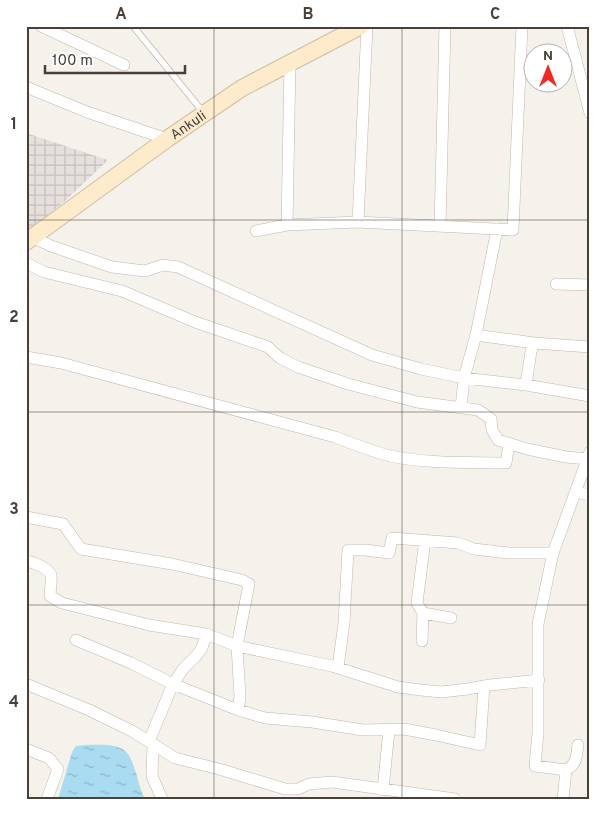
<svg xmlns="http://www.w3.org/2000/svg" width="616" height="825" viewBox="0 0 616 825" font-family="Overpass,sans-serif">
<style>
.industrial{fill:url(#industrial-grid)}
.water{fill:url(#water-ripples)}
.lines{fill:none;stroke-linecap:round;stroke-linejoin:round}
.lane-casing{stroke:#c1b7ad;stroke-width:7}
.street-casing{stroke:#c1b7ad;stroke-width:12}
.secondary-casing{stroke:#d4be9b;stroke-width:18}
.lane{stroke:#fff;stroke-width:5.5}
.street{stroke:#fff;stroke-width:11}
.secondary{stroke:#feebcc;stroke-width:16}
.grid{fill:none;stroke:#494139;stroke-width:1;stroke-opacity:0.55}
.labels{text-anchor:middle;stroke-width:4;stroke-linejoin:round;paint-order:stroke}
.street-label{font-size:14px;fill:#494139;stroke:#fff}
.neatline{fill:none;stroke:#494139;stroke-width:2}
.grid-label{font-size:16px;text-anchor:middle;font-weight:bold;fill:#494139}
</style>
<defs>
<pattern id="industrial-grid" width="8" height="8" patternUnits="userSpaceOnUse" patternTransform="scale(1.25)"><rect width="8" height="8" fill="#e5e0dc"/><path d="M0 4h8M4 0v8" fill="none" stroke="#c6c1be"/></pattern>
<pattern id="water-ripples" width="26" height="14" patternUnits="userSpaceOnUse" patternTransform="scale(1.25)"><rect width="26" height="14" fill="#a9dcf0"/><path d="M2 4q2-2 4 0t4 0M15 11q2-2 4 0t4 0" fill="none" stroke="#8cb4c3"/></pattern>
</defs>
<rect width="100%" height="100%" fill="#f5f1eb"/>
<path class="industrial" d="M 26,133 L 108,160 L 64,202 L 26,233 Z"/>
<path class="water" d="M 87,745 C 99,745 120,743 128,754 C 132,760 135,770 137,776 C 139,784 141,792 145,799 L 58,799 L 72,752 L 76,746 Z"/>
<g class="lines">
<defs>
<path id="lane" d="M 133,26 L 203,112"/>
<path id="street" d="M 41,26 L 124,65
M 567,26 L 590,113
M 26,87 L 87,112 L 167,139
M 358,222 L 367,26
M 287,225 L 290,63
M 440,226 L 445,26
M 256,231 L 287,225 L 358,222 L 513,230 L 522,26
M 32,237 L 51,246 L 112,267 L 145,271 L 163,265 L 178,267 L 372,355 L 421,369 L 464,378 L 526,385 L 590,396
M 26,263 L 44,272 L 122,291 L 195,322 L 268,347 L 280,358 L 298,367 L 348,384 L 417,402 L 478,410 L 491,419 L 492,430 L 498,440 L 527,449 L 566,457 L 588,459
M 556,284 L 590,285
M 476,335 L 534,343 L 590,347
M 26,357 L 61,363 L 335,437 C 353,444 371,451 390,456 C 428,464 468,462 506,463 L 509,444
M 526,385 L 531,351 L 534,343
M 461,408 L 464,378 L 476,335 L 497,229
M 576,492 L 590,495
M 26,517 L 63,524 L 81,549 L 172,564 L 242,580 L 249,584 L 237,646 L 240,697 L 238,710
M 26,561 C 33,562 48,568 51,575 C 52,581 50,590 50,596 L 62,603 L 149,625 L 206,634 L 237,646 L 332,666 L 398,687 L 421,690 L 441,692 L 468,689 L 490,685 L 539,680
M 423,613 L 451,618
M 76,640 L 131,663 L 173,684 L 238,710 L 265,718 L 312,722 L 363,730 L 404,729 L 436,735 L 480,745 L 484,686
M 422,641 L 423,613 L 417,603 L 425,540
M 338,667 L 344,623 L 348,550 L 365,550 L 389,553 L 392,538 L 458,543 L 474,549 L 508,553 L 553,553
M 26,684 L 89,710 L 132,731 L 175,758 L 219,769 L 285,789 L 298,789 L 309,784 L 332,782 L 455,799
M 149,741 L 173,684 L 183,669 L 196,656 L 202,648 L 206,634
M 153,744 L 152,776 L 162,799
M 26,749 L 49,758 L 58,769 L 47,799
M 566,770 L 535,766 L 538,733 L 538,624 L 553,553 L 590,452
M 383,790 L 389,730
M 563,799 L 566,770 C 578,763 576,756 578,745"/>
<g id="secondary">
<path id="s1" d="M 26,242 L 167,139 L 242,88 L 361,26"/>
</g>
</defs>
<use href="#lane" class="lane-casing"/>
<use href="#street" class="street-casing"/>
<use href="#secondary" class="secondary-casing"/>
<use href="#lane" class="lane"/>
<use href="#street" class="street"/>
<use href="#secondary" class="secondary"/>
</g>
<path class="grid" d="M 214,26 L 214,799M 402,26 L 402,799M 26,220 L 590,220M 26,412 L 590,412M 26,605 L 590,605"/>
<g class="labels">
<g class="street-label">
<text dy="5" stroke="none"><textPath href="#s1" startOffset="200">Ankuli</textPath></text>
</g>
</g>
<rect width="616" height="825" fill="none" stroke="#ffffff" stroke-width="55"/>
<g transform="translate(548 68)"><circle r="24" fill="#ffffff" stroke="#b6b3b0"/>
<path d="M0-4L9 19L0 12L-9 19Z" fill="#f72520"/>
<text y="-8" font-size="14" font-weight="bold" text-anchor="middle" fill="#494139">N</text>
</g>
<path d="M45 65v8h140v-8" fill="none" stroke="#494139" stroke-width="2.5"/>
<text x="52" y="65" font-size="15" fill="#494139" stroke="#ffffff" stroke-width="4" paint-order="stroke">100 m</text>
<rect x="28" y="28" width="560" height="770" class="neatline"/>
<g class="grid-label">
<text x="121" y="19">A</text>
<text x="308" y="19">B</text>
<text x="495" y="19">C</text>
<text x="14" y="129">1</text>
<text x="14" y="322">2</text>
<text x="14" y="514">3</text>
<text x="14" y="707">4</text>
</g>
</svg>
